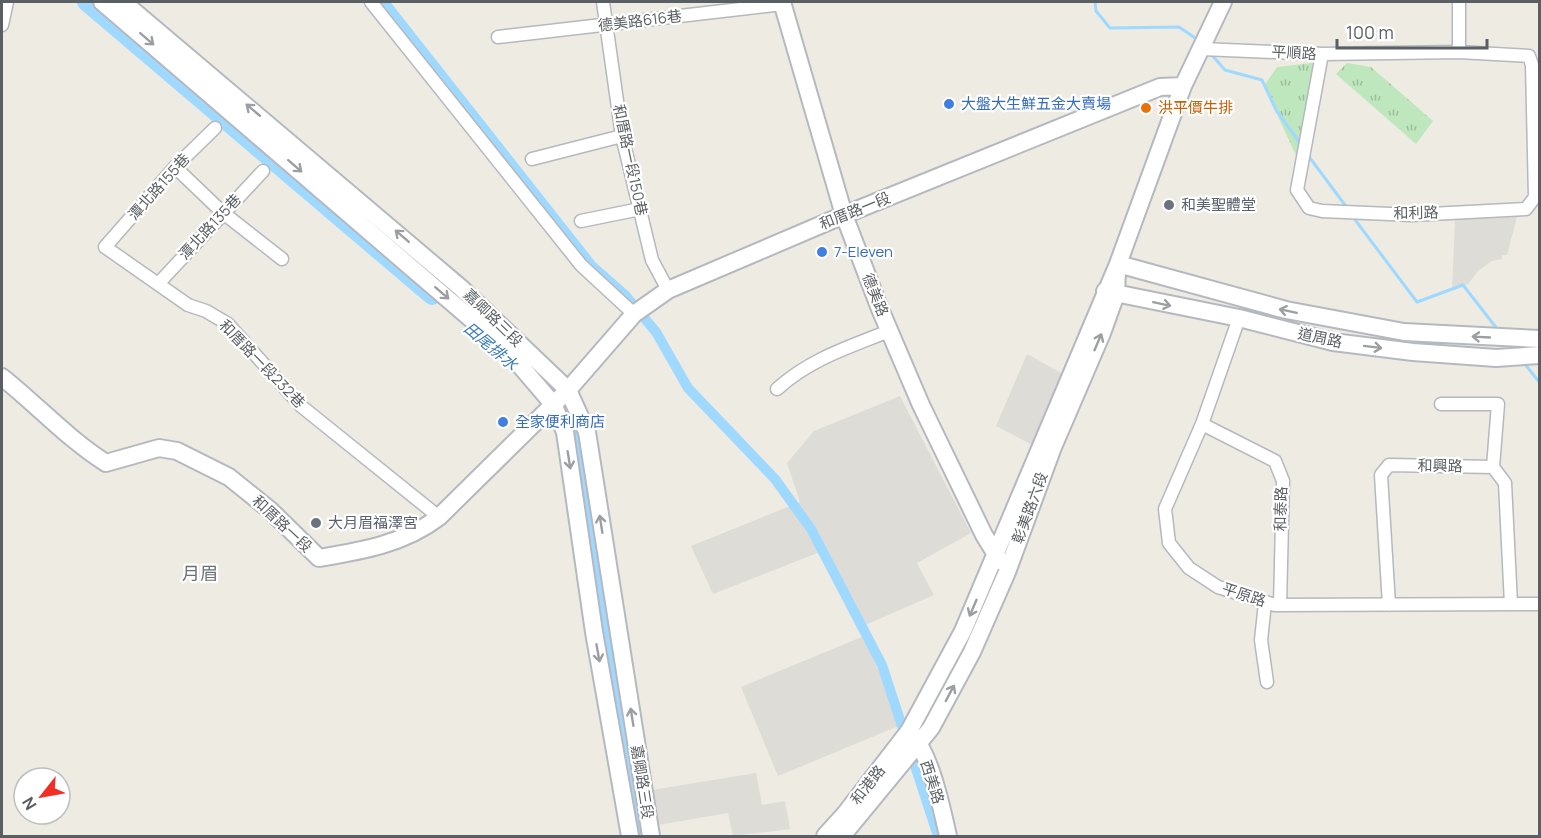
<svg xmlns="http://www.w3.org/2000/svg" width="1541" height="838" viewBox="0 0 1541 838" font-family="Manrope,'Noto Sans TC',sans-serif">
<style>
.industrial{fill:#dedcd6}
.grass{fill:url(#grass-tufts)}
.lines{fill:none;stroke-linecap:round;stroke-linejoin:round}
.stream{stroke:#a0d9ff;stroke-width:3}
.canal{stroke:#a0d9ff;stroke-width:10}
.river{stroke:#a0d9ff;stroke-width:18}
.street-casing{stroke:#b5b8bd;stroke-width:15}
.secondary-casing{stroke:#b5b9bf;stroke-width:20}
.street{stroke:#fff;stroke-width:12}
.secondary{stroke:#fff;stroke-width:16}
.oneway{stroke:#9c9fa1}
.shop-dot{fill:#3f7fe0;stroke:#fff;stroke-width:2}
.food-dot{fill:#e8710a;stroke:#fff;stroke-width:2}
.worship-dot{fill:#6b7280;stroke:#fff;stroke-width:2}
.labels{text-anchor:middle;stroke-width:4.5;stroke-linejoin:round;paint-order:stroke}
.street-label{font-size:15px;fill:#5a5f63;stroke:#fff}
.shop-label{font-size:15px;fill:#366cbe;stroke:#fff;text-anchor:start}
.food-label{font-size:15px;fill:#c56008;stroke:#fff;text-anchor:start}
.worship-label{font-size:15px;fill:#5b616d;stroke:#fff;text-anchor:start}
.water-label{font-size:16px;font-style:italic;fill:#3a7ab5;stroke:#fff}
.quarter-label{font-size:18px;fill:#6b7175;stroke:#fff}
</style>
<defs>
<pattern id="grass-tufts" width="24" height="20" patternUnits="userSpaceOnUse" patternTransform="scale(1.5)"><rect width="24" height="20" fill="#bee7bd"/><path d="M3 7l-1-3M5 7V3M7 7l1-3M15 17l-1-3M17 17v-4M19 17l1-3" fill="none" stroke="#9dbe9d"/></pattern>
</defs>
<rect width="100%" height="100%" fill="#eeebe2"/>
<path class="industrial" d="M 1517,217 L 1507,255 L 1502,255 L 1502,259 L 1492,261 L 1478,271 L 1468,284 L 1452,290 L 1455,218 Z
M 1027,354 L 1067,376 L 1036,447 L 996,426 Z
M 900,396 L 971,533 L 917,563 L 934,595 L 863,626 L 825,550 L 713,594 L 691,546 L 800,502 L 787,463 L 814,431 Z
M 864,636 L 901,725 L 778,776 L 741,687 Z
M 756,773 L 762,805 L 785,801 L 790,829 L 733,836 L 728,813 L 658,825 L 652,790 Z"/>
<path class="grass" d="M 1320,62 L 1299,162 L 1264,86 L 1277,67 Z
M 1347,63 L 1371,67 L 1433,121 L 1416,144 L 1336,74 Z"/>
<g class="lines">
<path class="stream" d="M 1095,2 L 1096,11 L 1110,28 L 1179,27 L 1198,40
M 1211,54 L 1225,70 L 1262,80 L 1276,110 L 1302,146
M 1307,154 L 1348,209
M 1353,217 L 1417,302 L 1463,285 L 1498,330
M 1524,363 L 1540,383"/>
<path class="canal" d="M 384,2 L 592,266 L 625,295 L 656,332 L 688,388 L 775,479 L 811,529 L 882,665 L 938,836"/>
<path class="river" d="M 86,2 L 432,296
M 545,390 L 568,411 L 580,464 L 642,836"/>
<defs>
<path id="street" d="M 371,2 L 581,265 L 634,314
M 603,2 L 622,136 L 652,260 L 668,290
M 1459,2 L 1459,52
M 2,25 L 7,2
M 498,37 L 783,4
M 1202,49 L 1322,54 L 1459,52 L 1529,56 L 1532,65 L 1535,197 L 1526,209 L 1412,215 L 1322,211 L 1309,208 L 1297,190 L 1322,54
M 215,128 L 175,167 L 105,247 L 188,305 L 206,311 L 228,324 L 301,406 L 439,517
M 532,159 L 622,136
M 175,167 L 222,212 L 282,259
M 581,221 L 640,209
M 158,284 L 263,171
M 1239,318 L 1202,424 L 1165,509 L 1169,543 L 1189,568 L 1218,587 L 1275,605 L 1540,604
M 777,389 C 810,359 849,347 889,331
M 1441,404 L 1498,404 L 1493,467
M 1202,424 L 1275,461 L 1283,481 L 1280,605
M 1265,603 L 1261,640 L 1267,682
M 1389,605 L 1381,475 L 1389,465 L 1493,467 L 1505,483 L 1511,604"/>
<path id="secondary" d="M 102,2 L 506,349 L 553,404 L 565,432 L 594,632 L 630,836
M 123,2 L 461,288 L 568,390 L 587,432 L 651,836
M 782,2 L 844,215 L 880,309 L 921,405 L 984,535 L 1000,561
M 1118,264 L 1286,310 L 1404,332 L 1540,339
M 1105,291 L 1239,318 L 1333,342 L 1413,352 L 1496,358 L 1540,355
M 2,377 C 37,405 68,439 106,463 L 159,448 L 177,451 L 229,477 L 270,510 L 319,558 C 361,551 404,544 439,517 L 568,390 L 634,314 L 668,290 L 844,215 L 1160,87 L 1183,86
M 913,736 C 931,757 942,809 948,836
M 825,836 L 845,814 L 909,731 L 963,631 L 1118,264 L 1183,86 L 1223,2
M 842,836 L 931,728 L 972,652 L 1007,572 L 1053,447 L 1102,333 L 1116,294 L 1117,271"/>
</defs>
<use href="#street" class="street-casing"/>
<use href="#secondary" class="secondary-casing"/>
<use href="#street" class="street"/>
<use href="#secondary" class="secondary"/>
</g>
<defs><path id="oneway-shaft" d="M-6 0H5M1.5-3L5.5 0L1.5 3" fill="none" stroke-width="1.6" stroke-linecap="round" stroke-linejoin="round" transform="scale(1.5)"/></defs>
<g class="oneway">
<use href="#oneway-shaft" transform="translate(147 39) rotate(41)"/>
<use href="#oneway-shaft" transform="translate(253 110) rotate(-140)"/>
<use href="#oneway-shaft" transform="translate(295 166) rotate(41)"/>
<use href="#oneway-shaft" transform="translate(402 236) rotate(-139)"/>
<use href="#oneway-shaft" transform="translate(442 293) rotate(41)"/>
<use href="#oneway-shaft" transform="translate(1162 304) rotate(12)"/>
<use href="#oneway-shaft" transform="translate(1288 311) rotate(-168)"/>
<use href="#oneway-shaft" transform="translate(1481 337) rotate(-177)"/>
<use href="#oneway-shaft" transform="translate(1098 342) rotate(-67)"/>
<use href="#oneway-shaft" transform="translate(1373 347) rotate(7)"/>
<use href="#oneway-shaft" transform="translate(569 460) rotate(81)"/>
<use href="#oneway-shaft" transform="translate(601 524) rotate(-99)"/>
<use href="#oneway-shaft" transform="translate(973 608) rotate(113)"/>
<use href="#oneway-shaft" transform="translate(598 653) rotate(80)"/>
<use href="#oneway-shaft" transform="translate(950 693) rotate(-62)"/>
<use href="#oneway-shaft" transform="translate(632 717) rotate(-99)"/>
</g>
<g class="shop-dot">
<circle cx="949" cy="104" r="6"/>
<circle cx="822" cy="252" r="6"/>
<circle cx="503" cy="422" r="6"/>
</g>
<circle class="food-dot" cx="1146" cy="108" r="6"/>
<g class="worship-dot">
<circle cx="1169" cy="205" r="6"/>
<circle cx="316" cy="523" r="6"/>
</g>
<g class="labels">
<g class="street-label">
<text transform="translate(640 21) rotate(-7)" y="5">德美路616巷</text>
<text transform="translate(1294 53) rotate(3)" y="5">平順路</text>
<text transform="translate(630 160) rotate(78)" y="5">和厝路一段150巷</text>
<text transform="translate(159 187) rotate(-48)" y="5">潭北路155巷</text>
<text transform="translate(855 211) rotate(-22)" y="5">和厝路一段</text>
<text transform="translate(1416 213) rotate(-1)" y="5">和利路</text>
<text transform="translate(210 227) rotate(-47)" y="5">潭北路135巷</text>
<text transform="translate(875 295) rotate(68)" y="5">德美路</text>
<text transform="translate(493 318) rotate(44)" y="5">嘉卿路三段</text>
<text transform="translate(1320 338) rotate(12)" y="5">道周路</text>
<text transform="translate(262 364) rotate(46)" y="5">和厝路一段232巷</text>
<text transform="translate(1440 466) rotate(1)" y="5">和興路</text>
<text transform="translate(1030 508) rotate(-70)" y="5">彰美路六段</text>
<text transform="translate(1281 509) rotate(-89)" y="5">和泰路</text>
<text transform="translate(282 524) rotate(43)" y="5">和厝路一段</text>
<text transform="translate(1244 595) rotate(18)" y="5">平原路</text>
<text transform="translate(642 782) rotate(81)" y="5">嘉卿路三段</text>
<text transform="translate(932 782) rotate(72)" y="5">西美路</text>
<text transform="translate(868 785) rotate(-52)" y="5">和港路</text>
</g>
<g class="shop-label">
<text x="961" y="109">大盤大生鮮五金大賣場</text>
<text x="834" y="257">7-Eleven</text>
<text x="515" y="427">全家便利商店</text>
</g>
<g class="food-label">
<text x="1158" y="113">洪平價牛排</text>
</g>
<g class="worship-label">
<text x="1181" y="210">和美聖體堂</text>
<text x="328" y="528">大月眉福澤宮</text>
</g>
<g class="water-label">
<text transform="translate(491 346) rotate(40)" y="6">田尾排水</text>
</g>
<g class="quarter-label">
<text x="200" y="580">月眉</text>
</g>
</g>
<rect width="1541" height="838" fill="none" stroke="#5a5f63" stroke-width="6"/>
<g transform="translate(42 796) rotate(239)"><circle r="28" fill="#ffffff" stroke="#bdbfc1" stroke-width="1.5"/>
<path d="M0-4.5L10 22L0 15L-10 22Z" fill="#f02f26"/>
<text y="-9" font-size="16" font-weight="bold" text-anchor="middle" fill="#5a5f63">N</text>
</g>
<path d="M1337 39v9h150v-9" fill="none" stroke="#5a5f63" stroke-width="3"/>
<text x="1346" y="39" font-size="18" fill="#5a5f63" stroke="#ffffff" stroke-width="4.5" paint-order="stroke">100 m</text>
</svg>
